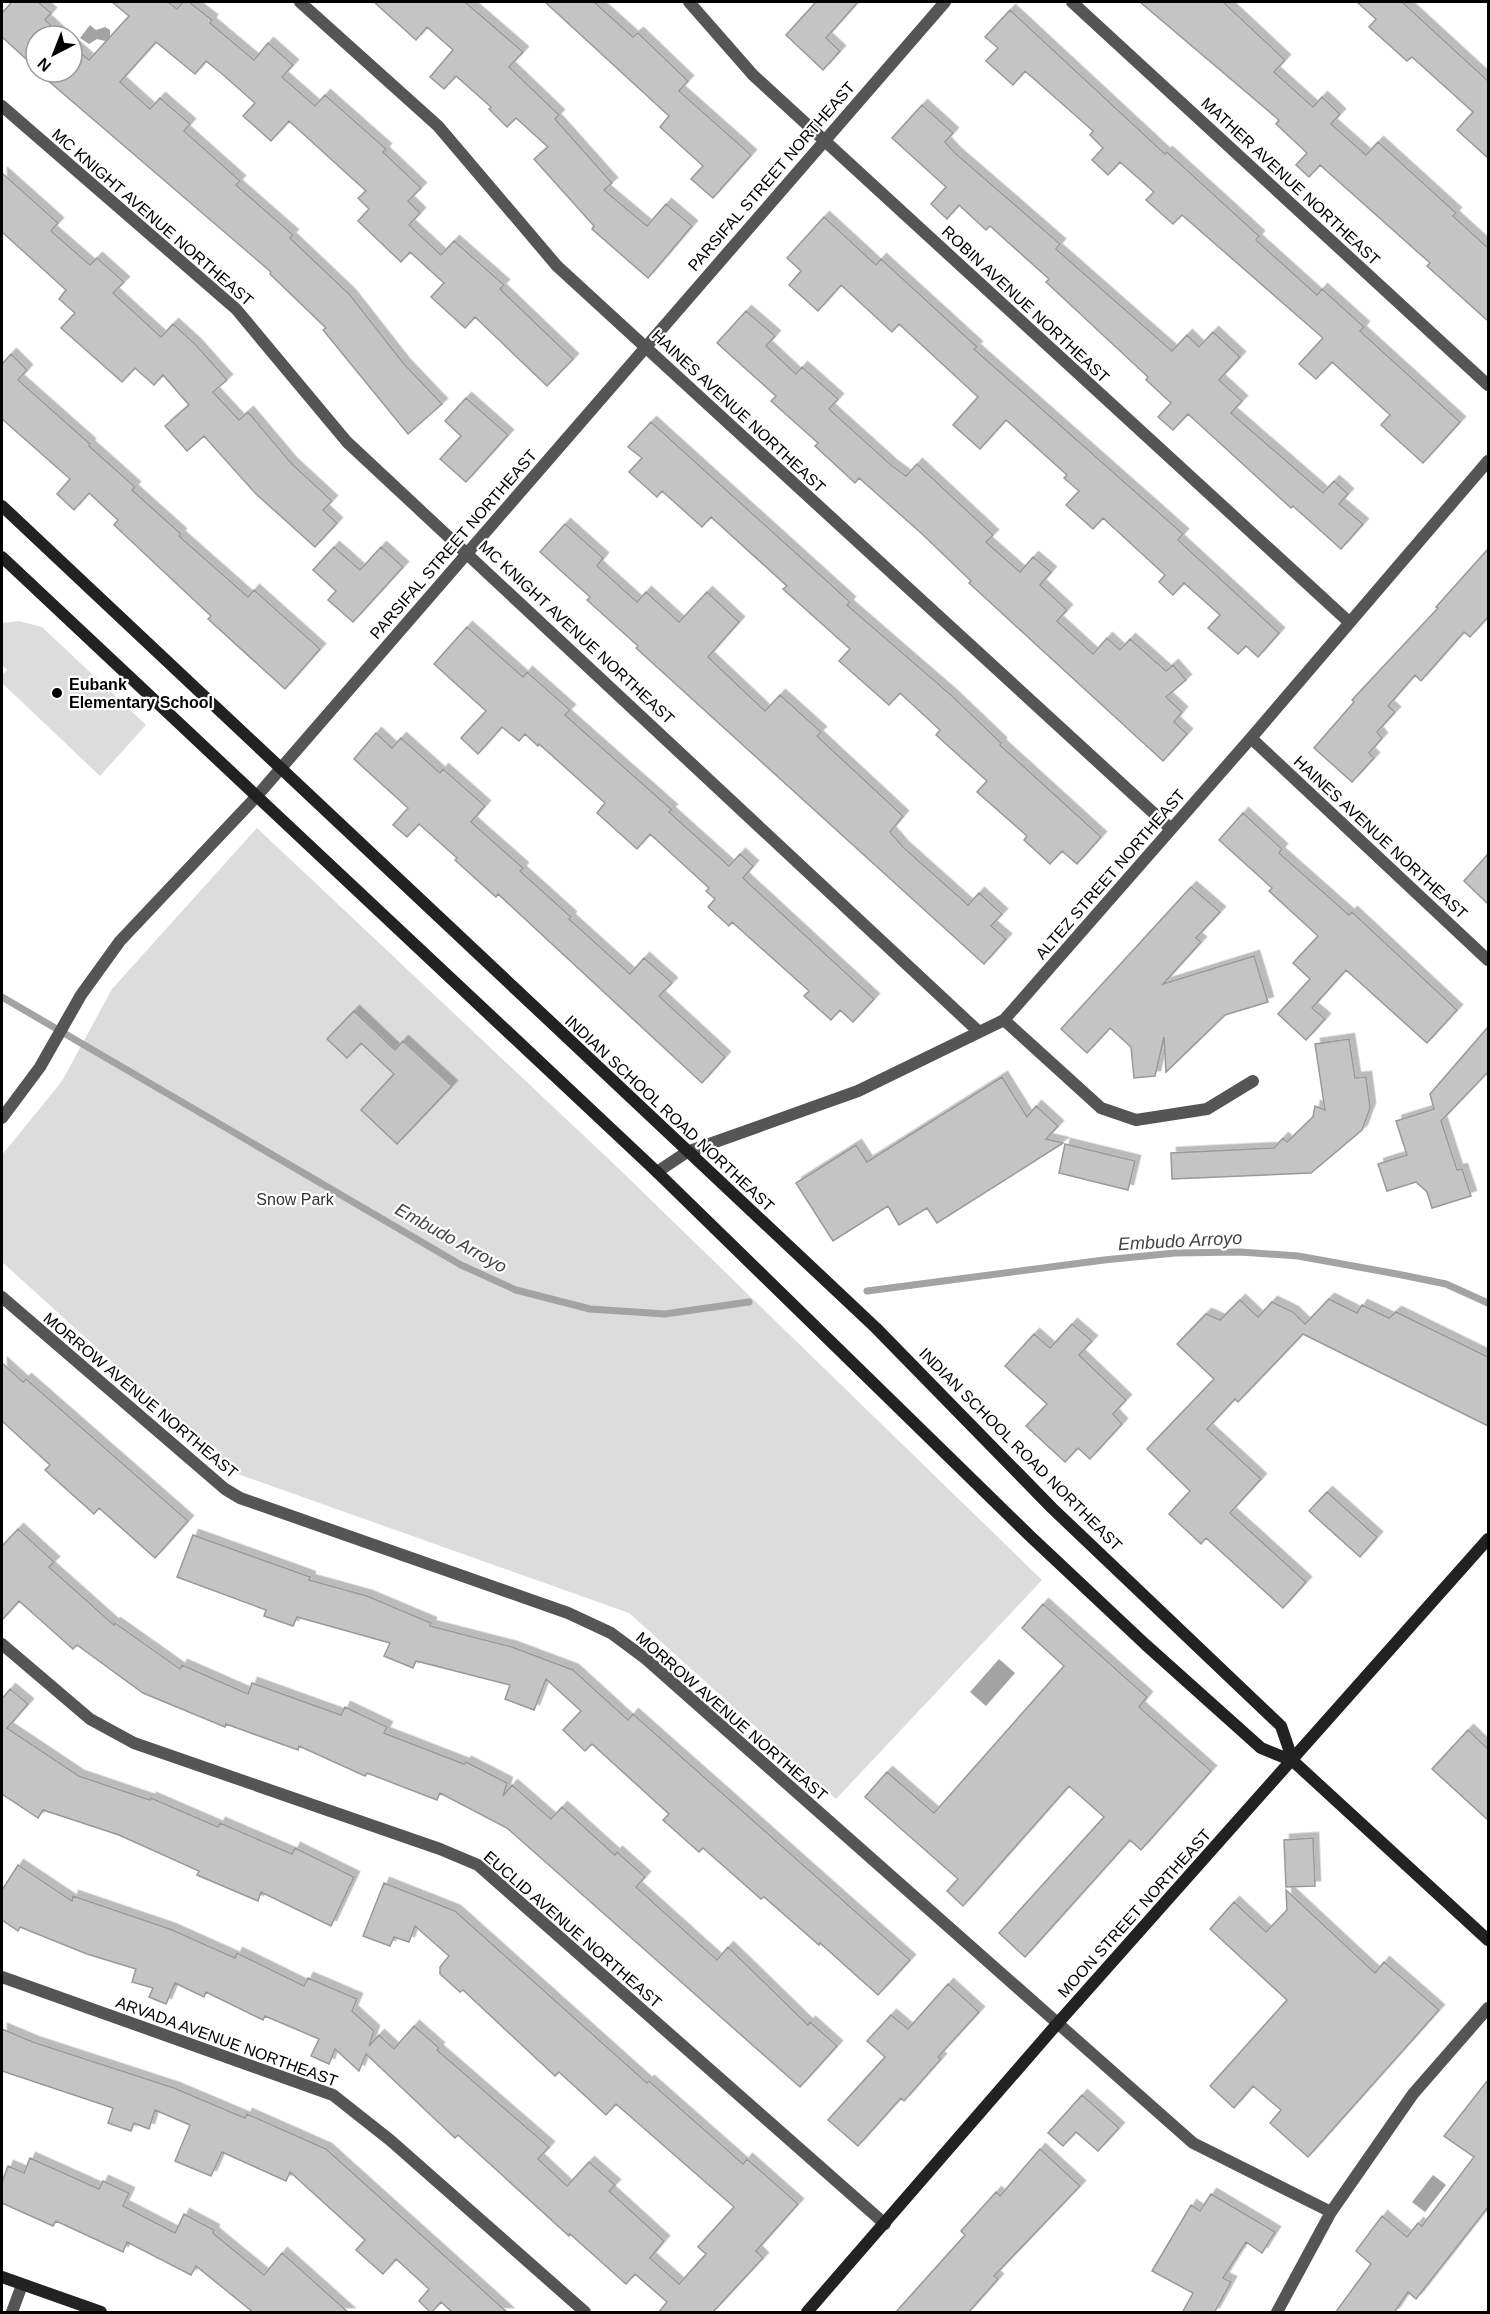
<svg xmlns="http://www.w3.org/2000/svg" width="1490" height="2314" viewBox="0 0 1490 2314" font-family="Helvetica,sans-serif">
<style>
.green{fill:#dcdcdc}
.water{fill:#a3a3a3}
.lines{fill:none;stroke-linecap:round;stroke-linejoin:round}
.stream{stroke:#a3a3a3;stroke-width:7}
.building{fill:#c4c4c4;stroke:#999;stroke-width:1.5;filter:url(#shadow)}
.street{stroke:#555;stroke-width:12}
.secondary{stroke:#222;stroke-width:12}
.poi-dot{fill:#000;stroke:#fff;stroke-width:2}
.labels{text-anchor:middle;stroke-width:4.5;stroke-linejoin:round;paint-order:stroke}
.street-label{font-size:16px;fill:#000;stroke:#fff}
.poi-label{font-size:16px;font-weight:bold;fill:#000;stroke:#fff;text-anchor:start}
.park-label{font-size:16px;fill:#333;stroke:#fff}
.water-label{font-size:18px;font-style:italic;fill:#444;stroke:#fff}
</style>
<defs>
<filter id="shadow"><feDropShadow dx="5.5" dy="-5.5" stdDeviation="0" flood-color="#0004"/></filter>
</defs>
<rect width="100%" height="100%" fill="#fff"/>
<path class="green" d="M 19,621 L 42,627 L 146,725 L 100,776 L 2,683 L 2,675 L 7,670 L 2,665 L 2,623 Z
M 257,828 L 616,1166 L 1042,1580 L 836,1799 L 629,1613 L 235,1473 L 2,1262 L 2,1155 L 62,1081 L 112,989 Z"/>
<path class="water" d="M 90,25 L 96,30 L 105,27 L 110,30 L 110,37 L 105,41 L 97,39 L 89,44 L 80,38 Z
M 999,1659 L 1015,1673 L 986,1706 L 970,1692 Z
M 1433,2175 L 1446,2185 L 1425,2212 L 1412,2202 Z"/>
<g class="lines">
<path class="stream" d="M 2,997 L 461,1265 L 516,1290 L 590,1309 L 665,1314 L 749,1302
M 867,1291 L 1104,1260 L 1175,1253 L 1240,1252 L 1298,1256 L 1397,1274 L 1446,1284 L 1488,1303"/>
</g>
<path class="building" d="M 12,2 L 38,2 L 51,13 L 45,20 L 62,36 L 36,36 L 36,68 L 2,37 L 2,13 Z
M 112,2 L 168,2 L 177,9 L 183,2 L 189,2 L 212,20 L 210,23 L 254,60 L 268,43 L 293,65 L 282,77 L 315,106 L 325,95 L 386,149 L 383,152 L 421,188 L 408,201 L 420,213 L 409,225 L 441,255 L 454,241 L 504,285 L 500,289 L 573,359 L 547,386 L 475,317 L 465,328 L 431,297 L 444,283 L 410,252 L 401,262 L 358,221 L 369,209 L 358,198 L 366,191 L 289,121 L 271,141 L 243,116 L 255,103 L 221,73 L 206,61 L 195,74 L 156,42 L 120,82 L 150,109 L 160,98 L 190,124 L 184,131 L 240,181 L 236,185 L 293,235 L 290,238 L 350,295 L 404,364 L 442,404 L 408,434 L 323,330 L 326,328 L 270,274 L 271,272 L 38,72 L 72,72 L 72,45 L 89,60 L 129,16 Z
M 374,2 L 465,2 L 523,52 L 509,67 L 559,115 L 555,119 L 612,183 L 604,190 L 647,226 L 666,204 L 692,226 L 648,278 L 592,229 L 594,226 L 534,159 L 548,147 L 516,118 L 507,127 L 489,109 L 491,107 L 456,76 L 444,89 L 430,77 L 453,50 L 427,27 L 416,40 Z
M 545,2 L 594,2 L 633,37 L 638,33 L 688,81 L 679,91 L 751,155 L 713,198 L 691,179 L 703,166 L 660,127 L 669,116 Z
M 816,2 L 858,2 L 826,38 L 840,51 L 823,70 L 786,35 Z
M 1140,2 L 1223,2 L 1285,60 L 1274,72 L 1313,107 L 1322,97 L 1340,114 L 1331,124 L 1366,155 L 1378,142 L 1456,213 L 1453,216 L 1488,248 L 1488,321 L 1427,266 L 1430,263 L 1320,165 L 1309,177 L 1296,165 L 1307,153 L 1276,124 L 1279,120 Z
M 1357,2 L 1402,2 L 1488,81 L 1488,158 L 1457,130 L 1473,112 L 1412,57 L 1407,61 L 1369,27 L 1376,19 Z
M 1010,10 L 1165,154 L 1167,152 L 1259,236 L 1256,240 L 1317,295 L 1322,289 L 1364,327 L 1360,331 L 1460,422 L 1423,463 L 1381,425 L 1390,415 L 1332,362 L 1316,379 L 1299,364 L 1323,338 L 1182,215 L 1173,224 L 1146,200 L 1154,192 L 1120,162 L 1108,175 L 1092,160 L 1103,148 L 1090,135 L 1093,131 L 1025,71 L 1013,85 L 986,61 L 998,48 L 985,37 Z
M 922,105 L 953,133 L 945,142 L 955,153 L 1060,244 L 1056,249 L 1172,351 L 1187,335 L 1199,347 L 1213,332 L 1240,357 L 1219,380 L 1242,401 L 1231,413 L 1323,493 L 1334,481 L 1348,494 L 1339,504 L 1363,524 L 1341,549 L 1293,506 L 1291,508 L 1188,414 L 1173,430 L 1158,417 L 1171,403 L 1146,380 L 1148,377 L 1046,282 L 1049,279 L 990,226 L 986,230 L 959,205 L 947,219 L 931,204 L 946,187 L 892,138 Z
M 2,173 L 58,223 L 51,231 L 90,265 L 97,258 L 124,282 L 113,293 L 161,337 L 173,324 L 195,344 L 227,380 L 213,392 L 239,420 L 248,412 L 291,463 L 332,501 L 323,510 L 337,523 L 315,547 L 256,494 L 204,436 L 187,451 L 165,426 L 189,405 L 163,375 L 154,385 L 135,368 L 122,382 L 61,328 L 75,313 L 59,299 L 66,290 L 2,232 Z
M 824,217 L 876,265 L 881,259 L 977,347 L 974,349 L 1183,534 L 1178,540 L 1279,633 L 1258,657 L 1246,646 L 1238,654 L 1208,628 L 1220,615 L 1184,583 L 1173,595 L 1159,582 L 1165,575 L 1103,518 L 1093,529 L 1066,505 L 1079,491 L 1064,478 L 1067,475 L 1006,420 L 980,449 L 953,425 L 978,397 L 899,324 L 892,332 L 841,285 L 818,311 L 789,285 L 801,271 L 787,258 Z
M 746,311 L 775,336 L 766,346 L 796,374 L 802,367 L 838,399 L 829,409 L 891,465 L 906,476 L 917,464 L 993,535 L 986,542 L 1020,572 L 1033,557 L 1051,572 L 1040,585 L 1067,610 L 1057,621 L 1093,654 L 1107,638 L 1120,650 L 1130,639 L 1166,671 L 1173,665 L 1186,680 L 1166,697 L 1182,712 L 1174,722 L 1187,734 L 1163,761 L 969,583 L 971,581 L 921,533 L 859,478 L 855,483 L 815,446 L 818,443 L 771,401 L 776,396 L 717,343 Z
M 11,354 L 27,370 L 18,380 L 90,444 L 89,446 L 135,487 L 132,490 L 181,534 L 179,536 L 248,597 L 254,590 L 320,649 L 285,689 L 208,619 L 211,616 L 114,525 L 118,520 L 89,493 L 74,510 L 57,494 L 70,479 L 2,419 L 2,364 Z
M 466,398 L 508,435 L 466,482 L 440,459 L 461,436 L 445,421 Z
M 651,422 L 850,602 L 847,605 L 951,695 L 1001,743 L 1000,745 L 1101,837 L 1077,864 L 1062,851 L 1050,864 L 1024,840 L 1027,836 L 977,792 L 987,781 L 936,735 L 940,730 L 900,693 L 889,705 L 839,661 L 850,649 L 783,589 L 787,586 L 711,517 L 702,527 L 662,491 L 657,497 L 629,472 L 642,458 L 628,447 Z
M 565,524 L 603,558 L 597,566 L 637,602 L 646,592 L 679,622 L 707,592 L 739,622 L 708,657 L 765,711 L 780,695 L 821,732 L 817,736 L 903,816 L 890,832 L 903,847 L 968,905 L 979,893 L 1002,914 L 991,926 L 1006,939 L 984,964 L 636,648 L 638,646 L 587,600 L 590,597 L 540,552 Z
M 334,547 L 360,570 L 381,547 L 403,567 L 353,622 L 328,600 L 336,591 L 313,570 Z
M 1488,549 L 1488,617 L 1470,637 L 1464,632 L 1421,681 L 1415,675 L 1388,706 L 1395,712 L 1377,732 L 1382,738 L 1369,753 L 1374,758 L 1352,782 L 1314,748 L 1354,702 L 1352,700 L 1438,608 L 1436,607 Z
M 467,627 L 523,677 L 527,672 L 570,710 L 565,715 L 672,810 L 669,812 L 729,866 L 740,854 L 753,866 L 743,878 L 874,999 L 853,1022 L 840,1010 L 831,1020 L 804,996 L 809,991 L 732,922 L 729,926 L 708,907 L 715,899 L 706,891 L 709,888 L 650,834 L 637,849 L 597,813 L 605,803 L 539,744 L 538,746 L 525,734 L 519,741 L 502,727 L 478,754 L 461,738 L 486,711 L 434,664 Z
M 376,733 L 392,748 L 401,738 L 440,773 L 443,769 L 485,806 L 471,822 L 523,868 L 520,871 L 571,917 L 569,919 L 630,974 L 644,958 L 672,983 L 659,996 L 725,1057 L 702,1083 L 498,894 L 496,897 L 455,860 L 457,858 L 419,824 L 407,837 L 393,825 L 408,808 L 354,759 Z
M 1243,813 L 1282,849 L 1279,853 L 1349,915 L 1352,912 L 1457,1010 L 1427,1043 L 1346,970 L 1312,1008 L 1325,1019 L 1306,1040 L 1278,1014 L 1310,979 L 1293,963 L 1318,936 L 1269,891 L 1272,888 L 1219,840 Z
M 1488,854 L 1488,904 L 1464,881 Z
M 1191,887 L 1220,912 L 1196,938 L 1201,942 L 1163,984 L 1254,956 L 1268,1002 L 1225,1015 L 1166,1072 L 1164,1037 L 1155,1076 L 1134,1078 L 1131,1047 L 1110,1028 L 1087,1053 L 1061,1029 Z
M 354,1011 L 395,1050 L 403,1041 L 452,1086 L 397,1144 L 361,1110 L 394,1074 L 361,1043 L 347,1058 L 327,1039 Z
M 1488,1027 L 1488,1072 L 1441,1121 L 1457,1170 L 1462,1169 L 1471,1196 L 1432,1208 L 1427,1192 L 1416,1182 L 1387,1191 L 1378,1164 L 1407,1155 L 1396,1121 L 1434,1109 L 1430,1094 Z
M 1349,1039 L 1355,1078 L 1366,1077 L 1370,1108 L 1362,1130 L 1311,1173 L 1172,1179 L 1171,1153 L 1274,1148 L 1283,1138 L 1287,1142 L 1313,1117 L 1315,1106 L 1325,1110 L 1315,1044 Z
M 1002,1077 L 1027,1117 L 1036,1106 L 1058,1126 L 1046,1139 L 1063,1143 L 937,1223 L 927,1208 L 899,1225 L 888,1206 L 833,1241 L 796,1183 L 856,1145 L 867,1162 Z
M 1065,1144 L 1135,1161 L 1128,1190 L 1059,1173 Z
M 1329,1299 L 1357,1313 L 1362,1305 L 1389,1318 L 1396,1312 L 1488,1357 L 1488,1426 L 1303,1334 L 1238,1402 L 1235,1399 L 1207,1429 L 1261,1479 L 1230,1513 L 1306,1582 L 1283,1608 L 1206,1538 L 1201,1544 L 1169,1514 L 1190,1491 L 1147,1449 L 1214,1379 L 1177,1344 L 1206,1314 L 1220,1320 L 1240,1300 L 1258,1317 L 1272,1302 L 1293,1312 L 1305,1324 Z
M 1072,1324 L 1092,1341 L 1079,1355 L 1126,1400 L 1113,1414 L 1122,1424 L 1090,1459 L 1078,1448 L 1065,1462 L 1026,1426 L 1047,1404 L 1005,1366 L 1034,1334 L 1050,1348 Z
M 2,1363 L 23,1382 L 26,1379 L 188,1521 L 155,1558 L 99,1508 L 94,1514 L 45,1470 L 50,1465 L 2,1421 Z
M 1327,1492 L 1377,1537 L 1360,1557 L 1309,1511 Z
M 18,1529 L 54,1562 L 49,1567 L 114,1625 L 115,1623 L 180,1669 L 182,1665 L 248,1694 L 252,1683 L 341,1715 L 345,1707 L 387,1727 L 384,1733 L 464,1764 L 466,1762 L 507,1783 L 503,1796 L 512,1785 L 551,1819 L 562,1807 L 615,1855 L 617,1852 L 645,1877 L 636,1887 L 717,1960 L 728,1947 L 808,2025 L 810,2022 L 837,2046 L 800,2087 L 507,1828 L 440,1793 L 437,1800 L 367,1773 L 365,1776 L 299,1746 L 298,1750 L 226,1724 L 225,1727 L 143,1693 L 77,1645 L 73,1649 L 19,1601 L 2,1620 L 2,1546 Z
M 193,1535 L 310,1577 L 309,1580 L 367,1596 L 431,1623 L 430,1626 L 512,1647 L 573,1670 L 628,1720 L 633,1714 L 910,1960 L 878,1995 L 820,1943 L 819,1945 L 764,1897 L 761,1899 L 703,1848 L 699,1852 L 663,1820 L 669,1814 L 592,1744 L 585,1751 L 563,1730 L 581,1711 L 546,1679 L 534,1710 L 505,1699 L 510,1685 L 416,1661 L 413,1668 L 384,1656 L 390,1643 L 297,1617 L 293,1626 L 264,1616 L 266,1610 L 177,1577 Z
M 1043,1604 L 1147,1697 L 1139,1707 L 1211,1771 L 1141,1850 L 1130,1840 L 1025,1957 L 999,1933 L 1104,1817 L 1069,1786 L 963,1906 L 947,1891 L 958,1879 L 865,1797 L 887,1772 L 934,1813 L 1064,1666 L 1022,1628 Z
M 10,1689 L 28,1704 L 7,1728 L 79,1776 L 150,1800 L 151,1798 L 218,1827 L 220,1823 L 292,1854 L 295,1848 L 354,1877 L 331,1926 L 261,1892 L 258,1901 L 197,1875 L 199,1871 L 119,1835 L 43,1810 L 38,1818 L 2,1794 L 2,1699 Z
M 1468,1730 L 1488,1749 L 1488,1820 L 1432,1769 Z
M 1313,1838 L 1315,1886 L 1286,1887 L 1284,1840 Z
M 18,1865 L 72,1901 L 73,1896 L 170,1929 L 235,1958 L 237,1953 L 304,1986 L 308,1978 L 357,1999 L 352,2011 L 374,2031 L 369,2046 L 379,2035 L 394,2049 L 414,2026 L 439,2048 L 437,2050 L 549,2147 L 538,2159 L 567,2186 L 589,2162 L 615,2185 L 609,2191 L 664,2241 L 650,2258 L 679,2284 L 706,2254 L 698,2247 L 734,2207 L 616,2104 L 606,2115 L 559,2072 L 555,2076 L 463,1990 L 460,1992 L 440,1974 L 440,1967 L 449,1956 L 415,1926 L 409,1942 L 394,1937 L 390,1946 L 363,1936 L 384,1883 L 455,1911 L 647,2083 L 649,2081 L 743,2164 L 747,2159 L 798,2204 L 756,2251 L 763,2258 L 712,2313 L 658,2313 L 667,2302 L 635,2274 L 626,2284 L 570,2234 L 569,2236 L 458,2135 L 455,2138 L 366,2054 L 359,2071 L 335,2049 L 329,2064 L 311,2056 L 319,2039 L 265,2016 L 263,2020 L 206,1992 L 204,1997 L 175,1983 L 166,2004 L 149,1997 L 153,1988 L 132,1982 L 136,1969 L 87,1954 L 20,1927 L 18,1931 L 2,1920 L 2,1890 Z
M 1286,1890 L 1375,1973 L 1384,1962 L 1439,2010 L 1308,2157 L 1270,2123 L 1281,2110 L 1253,2086 L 1234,2108 L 1210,2086 L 1287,2000 L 1210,1929 L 1234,1902 L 1266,1932 L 1287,1910 Z
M 948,1984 L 979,2012 L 938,2057 L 941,2059 L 904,2101 L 901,2098 L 858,2146 L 828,2120 L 885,2057 L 867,2041 L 891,2015 L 908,2029 Z
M 2,2029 L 33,2042 L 174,2088 L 245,2118 L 247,2114 L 326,2149 L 508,2313 L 453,2313 L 441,2302 L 431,2313 L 419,2301 L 429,2289 L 396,2259 L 383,2274 L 356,2250 L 365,2240 L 290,2172 L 286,2181 L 222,2152 L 211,2176 L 175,2161 L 190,2125 L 155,2110 L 149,2129 L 134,2123 L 131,2131 L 108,2123 L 113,2108 L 2,2071 Z
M 1488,2080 L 1488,2207 L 1416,2299 L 1408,2292 L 1394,2313 L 1335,2313 L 1371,2264 L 1356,2251 L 1382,2216 L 1407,2237 L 1418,2223 L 1422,2226 L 1474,2157 L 1444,2136 Z
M 1082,2095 L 1119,2128 L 1098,2151 L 1076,2132 L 1063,2146 L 1048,2133 Z
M 1040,2149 L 1080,2186 L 994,2276 L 998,2279 L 968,2313 L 895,2313 L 965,2235 L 961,2231 L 996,2192 L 1000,2196 Z
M 30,2158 L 99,2189 L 103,2181 L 129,2193 L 123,2206 L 175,2233 L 184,2214 L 214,2230 L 213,2233 L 264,2275 L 282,2253 L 349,2313 L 254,2313 L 196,2266 L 191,2275 L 127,2242 L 123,2252 L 56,2221 L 53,2226 L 2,2203 L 2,2182 L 8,2166 L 24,2173 Z
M 1211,2194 L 1275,2232 L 1262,2253 L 1246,2242 L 1223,2278 L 1231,2282 L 1214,2313 L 1182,2313 L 1193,2293 L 1152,2271 L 1191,2205 L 1200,2211 Z"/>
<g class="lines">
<path class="street" d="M 300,2 L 438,126 L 557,266 L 1171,829
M 689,2 L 753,75 L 1349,622
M 1072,2 L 1488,385
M 2,106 L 236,309 L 347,442 L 978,1031
M 1251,738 L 1488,960
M 1004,1020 L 1101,1108 L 1136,1120 L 1207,1109 L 1253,1081
M 2,1118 L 40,1067 L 81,995 L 120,941 L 256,797 L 945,2
M 657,1172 L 687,1152 L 858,1091 L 1004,1020 L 1251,738 L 1488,461
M 2,1297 L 225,1489 L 240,1498 L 568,1613 L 611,1633 L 646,1659 L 1193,2143 L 1331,2212
M 2,1644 L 90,1719 L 134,1743 L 440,1849 L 478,1865 L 885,2224
M 2,1977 L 333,2095 L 390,2140 L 585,2312
M 12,2312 L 22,2285
M 1277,2312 L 1331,2212 L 1413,2094 L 1488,2008"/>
<path class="secondary" d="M 2,506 L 876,1328 L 1052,1508 L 1281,1726 L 1293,1761
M 2,557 L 657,1172 L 1030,1536 L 1146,1645 L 1261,1748 L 1293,1761 L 1488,1940
M 2,2277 L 101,2312
M 807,2312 L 1057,2024 L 1488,1539"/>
</g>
<circle class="poi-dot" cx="57" cy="693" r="6"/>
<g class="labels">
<g class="street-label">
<text transform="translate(771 176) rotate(-49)" y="6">PARSIFAL STREET NORTHEAST</text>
<text transform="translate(1291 181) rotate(43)" y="6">MATHER AVENUE NORTHEAST</text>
<text transform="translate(153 217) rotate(41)" y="6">MC KNIGHT AVENUE NORTHEAST</text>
<text transform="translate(1026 304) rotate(43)" y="6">ROBIN AVENUE NORTHEAST</text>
<text transform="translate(739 411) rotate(43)" y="6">HAINES AVENUE NORTHEAST</text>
<text transform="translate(453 544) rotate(-49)" y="6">PARSIFAL STREET NORTHEAST</text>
<text transform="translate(577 632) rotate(43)" y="6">MC KNIGHT AVENUE NORTHEAST</text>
<text transform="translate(1381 837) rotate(43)" y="6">HAINES AVENUE NORTHEAST</text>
<text transform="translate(1110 874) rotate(-49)" y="6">ALTEZ STREET NORTHEAST</text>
<text transform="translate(670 1113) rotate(43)" y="6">INDIAN SCHOOL ROAD NORTHEAST</text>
<text transform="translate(141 1395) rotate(40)" y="6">MORROW AVENUE NORTHEAST</text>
<text transform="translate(1021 1449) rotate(45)" y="6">INDIAN SCHOOL ROAD NORTHEAST</text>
<text transform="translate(732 1716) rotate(41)" y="6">MORROW AVENUE NORTHEAST</text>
<text transform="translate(1134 1913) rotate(-48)" y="6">MOON STREET NORTHEAST</text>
<text transform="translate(573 1929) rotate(41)" y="6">EUCLID AVENUE NORTHEAST</text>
<text transform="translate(227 2041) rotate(20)" y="6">ARVADA AVENUE NORTHEAST</text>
</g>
<g class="poi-label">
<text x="69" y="690">Eubank<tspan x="69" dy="18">Elementary School</tspan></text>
</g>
<g class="park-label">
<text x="295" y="1205">Snow Park</text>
</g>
<g class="water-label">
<text transform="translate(451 1238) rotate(29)" y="6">Embudo Arroyo</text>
<text transform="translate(1180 1241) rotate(-3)" y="6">Embudo Arroyo</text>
</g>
</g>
<rect width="1490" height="2314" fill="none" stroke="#000000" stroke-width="6"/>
<g transform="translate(54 54) rotate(222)"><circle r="28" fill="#ffffff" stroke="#999999" stroke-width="1.5"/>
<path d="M0-4.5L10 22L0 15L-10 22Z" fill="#000000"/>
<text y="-9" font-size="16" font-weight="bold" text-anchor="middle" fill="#000000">N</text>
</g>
</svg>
